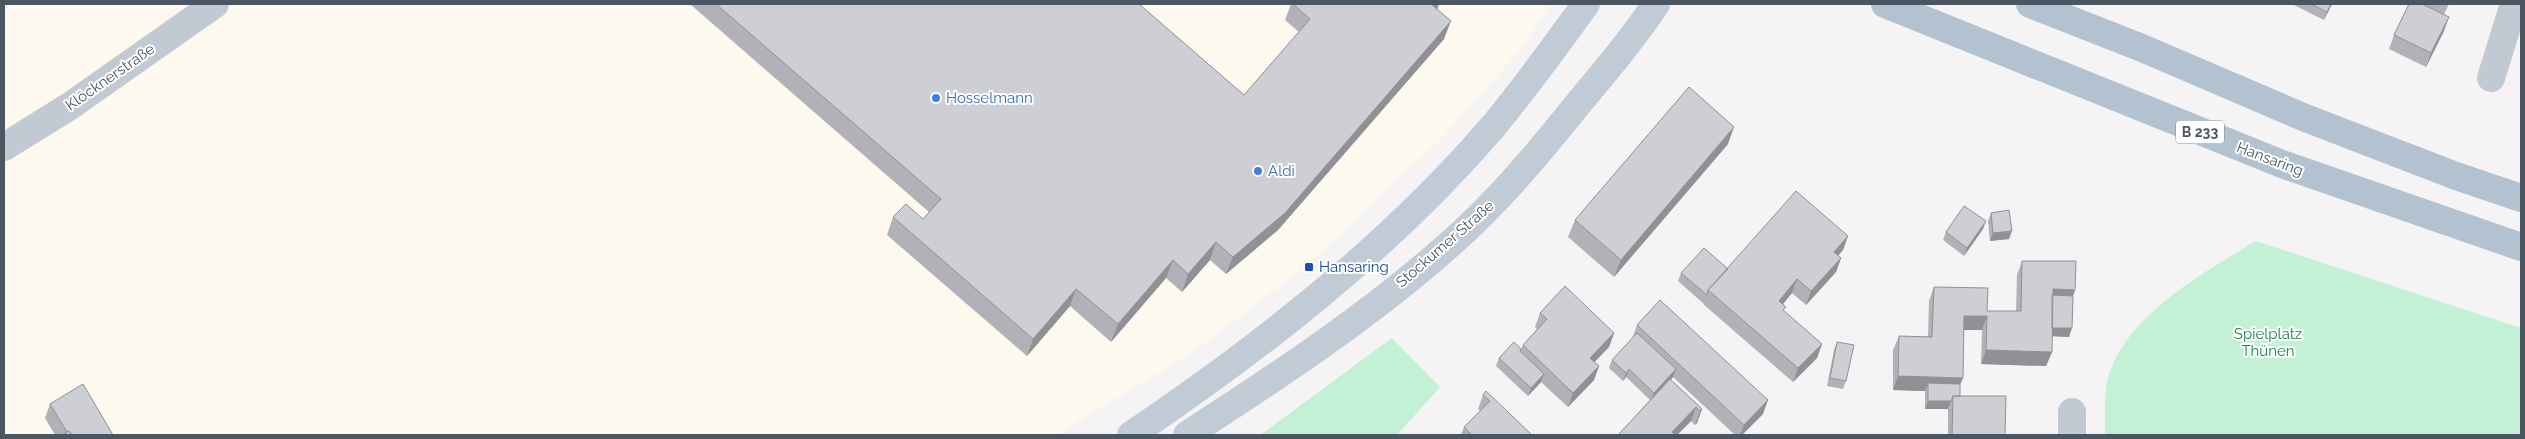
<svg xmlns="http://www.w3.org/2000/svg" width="2525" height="439" viewBox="0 0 2525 439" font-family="Raleway,sans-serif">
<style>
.commercial{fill:#fdf9ef}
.green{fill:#c3f1d5}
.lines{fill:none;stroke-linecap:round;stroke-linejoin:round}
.street{stroke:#c1cad2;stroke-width:28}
.secondary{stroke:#c1cbd6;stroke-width:28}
.primary{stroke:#b3c2d1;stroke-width:28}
.wall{fill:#b0b2b7}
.shaded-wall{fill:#909195}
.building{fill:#cdcfd5;stroke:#909195}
.shop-dot{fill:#3f7fe0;stroke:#fff;stroke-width:2}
.transit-dot{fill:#1a4fb4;stroke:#fff;stroke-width:2}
.labels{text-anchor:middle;stroke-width:4;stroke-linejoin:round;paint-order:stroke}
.shield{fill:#fff;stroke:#808990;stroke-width:1}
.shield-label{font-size:14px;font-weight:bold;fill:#4a5661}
.street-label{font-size:15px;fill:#4a5661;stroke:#fff}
.shop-label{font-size:15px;fill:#366cbe;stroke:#fff;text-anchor:start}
.transit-label{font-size:15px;fill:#164399;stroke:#fff;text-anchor:start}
.park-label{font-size:15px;fill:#17864f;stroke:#fff}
</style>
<rect width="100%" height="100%" fill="#f5f3f3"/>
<path class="commercial" d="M 4,4 L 1551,4 L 1520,50 L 1443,137 L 1305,267 L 1189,355 L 1055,435 L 4,435 Z"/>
<path class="green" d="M 2256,241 L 2521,328 L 2521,435 L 2105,435 C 2105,420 2104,404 2106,389 C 2115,321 2203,273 2256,241 Z
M 1392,338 L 1440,387 L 1397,435 L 1260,435 Z"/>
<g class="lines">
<path class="street" d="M 2491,78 L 2514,4
M 4,147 L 70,106 L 215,4
M 2072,435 L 2072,412"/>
<path class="secondary" d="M 1131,435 C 1261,347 1387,249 1490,130 C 1524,90 1555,46 1586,4
M 1187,435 C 1278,376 1369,316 1450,244 C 1499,201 1541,150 1582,99 C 1608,68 1634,37 1656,4"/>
<path class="primary" d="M 1885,4 L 2282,164 L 2521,247
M 2030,4 L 2142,48 L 2303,117 L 2456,176 L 2521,198"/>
</g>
<path class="wall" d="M 690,4 L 1139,4 L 1244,95 L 1299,32 L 1285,20 L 1291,4 L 1439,4 L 1437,9 L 1444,39 L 1278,230 L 1226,274 L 1210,260 L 1182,292 L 1166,278 L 1111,342 L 1070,306 L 1027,356 L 887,235 L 893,217 L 923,219 L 929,212 Z
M 2292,4 L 2332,4 L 2324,20 Z
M 2409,4 L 2449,4 L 2444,14 L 2444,31 L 2426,67 L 2389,49 L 2394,35 Z
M 1728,144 L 1614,277 L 1568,237 L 1575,220 Z
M 1991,213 L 2009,239 L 1990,241 L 1988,221 Z
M 1983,229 L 1964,256 L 1943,240 L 1946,232 Z
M 1848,236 L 1843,250 L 1838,256 L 1841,258 L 1836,272 L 1806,305 L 1792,293 L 1783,304 L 1784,311 L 1822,344 L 1817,358 L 1793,382 L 1703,304 L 1704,304 L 1678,281 L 1681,273 L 1728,269 Z
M 2022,261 L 2075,290 L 2073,296 L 2069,337 L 2052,336 L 2052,352 L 2046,366 L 1981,364 L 1982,330 L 1964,330 L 1963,378 L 1960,384 L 1960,396 L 2005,435 L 1948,435 L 1948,409 L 1925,409 L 1925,391 L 1893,390 L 1893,350 L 1899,336 L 1928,337 L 1929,301 L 1934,287 L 1987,311 L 2016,311 L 2017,275 Z
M 1540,313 L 1614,333 L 1609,347 L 1594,362 L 1599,366 L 1594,380 L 1568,407 L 1541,382 L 1528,396 L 1496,366 L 1499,358 L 1521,349 L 1523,345 L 1537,329 L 1535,327 Z
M 1637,325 L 1763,414 L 1742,435 L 1735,435 L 1673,377 L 1671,380 L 1702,409 L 1697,423 L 1695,425 L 1691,421 L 1677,435 L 1618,435 L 1650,400 L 1626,377 L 1623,381 L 1609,368 L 1612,360 L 1632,339 Z
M 1837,342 L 1846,381 L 1843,389 L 1827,386 L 1834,350 Z
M 1483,395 L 1532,435 L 1461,435 L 1464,427 L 1480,411 L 1478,409 Z
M 50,404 L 113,435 L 55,435 L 45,418 Z"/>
<path class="shaded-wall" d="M 1435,4 L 1439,4 L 1437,10 L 1431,8 Z
M 2331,4 L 2332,4 L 2324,20 L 2327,12 Z
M 2449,17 L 2444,31 L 2426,67 L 2431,53 Z
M 1451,21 L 1444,39 L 1278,230 L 1226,274 L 1233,257 Z
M 1734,127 L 1728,144 L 1614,277 L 1621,260 Z
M 1986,221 L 1983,229 L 1964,256 L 1967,248 Z
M 2012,231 L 2009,239 L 1990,241 L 1993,233 Z
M 1848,236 L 1843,250 L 1829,266 L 1834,252 Z
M 1216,242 L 1210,260 L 1182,292 L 1188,274 Z
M 1841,258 L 1836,272 L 1806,305 L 1811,291 Z
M 1173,260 L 1166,278 L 1111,342 L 1118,324 Z
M 1797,279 L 1792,293 L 1774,315 L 1779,301 Z
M 1076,289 L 1070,306 L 1027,356 L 1033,339 Z
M 2053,289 L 2075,290 L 2070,304 L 2050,303 Z
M 1964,316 L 1987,316 L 1982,330 L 1959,330 Z
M 2050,328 L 2072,328 L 2069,337 L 2047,336 Z
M 1614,333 L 1609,347 L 1585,372 L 1590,358 Z
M 1822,344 L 1817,358 L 1793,382 L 1798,368 Z
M 1986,350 L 2052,352 L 2046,366 L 1981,364 Z
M 1599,366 L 1594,380 L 1568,407 L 1573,393 Z
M 1629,369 L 1626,377 L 1623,381 L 1626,373 Z
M 1676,369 L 1673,377 L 1651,401 L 1654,393 Z
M 1544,374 L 1541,382 L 1528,396 L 1531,388 Z
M 1898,376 L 1963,378 L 1957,392 L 1928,383 L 1925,391 L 1893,390 Z
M 1768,400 L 1763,414 L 1742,435 L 1740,435 L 1744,425 Z
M 1928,401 L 1951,401 L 1948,409 L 1925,409 Z
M 1696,407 L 1691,421 L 1677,435 L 1671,435 L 1672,432 Z
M 1702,409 L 1697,423 L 1695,425 L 1700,411 Z"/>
<path class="building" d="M 716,4 L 1139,4 L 1244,95 L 1310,19 L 1293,4 L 1431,4 L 1451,21 L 1285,213 L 1233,257 L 1216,242 L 1188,274 L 1173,260 L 1118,324 L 1076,289 L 1033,339 L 893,217 L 906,204 L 923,219 L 941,199 Z
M 2311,4 L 2331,4 L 2327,12 Z
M 2409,4 L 2422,4 L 2449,17 L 2431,53 L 2394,35 Z
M 1689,87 L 1734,127 L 1621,260 L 1575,220 Z
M 1796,191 L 1848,236 L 1834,252 L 1841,258 L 1811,291 L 1797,279 L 1779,301 L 1786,307 L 1783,310 L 1822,344 L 1798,368 L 1708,290 Z
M 1964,206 L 1986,221 L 1967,248 L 1946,232 Z
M 2009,210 L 2012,231 L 1993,233 L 1991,213 Z
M 1704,248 L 1728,269 L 1708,290 L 1707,295 L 1681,273 Z
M 2022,261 L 2076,261 L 2075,290 L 2053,289 L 2052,352 L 1986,350 L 1987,316 L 1964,316 L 1963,378 L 1898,376 L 1899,336 L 1932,337 L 1934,287 L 1988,288 L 1987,311 L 2021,311 Z
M 1565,286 L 1614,333 L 1590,358 L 1599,366 L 1573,393 L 1523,345 L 1547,319 L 1540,313 Z
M 2052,295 L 2073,296 L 2072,328 L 2052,328 Z
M 1660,300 L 1768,400 L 1744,425 L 1637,325 Z
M 1637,333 L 1676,369 L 1654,393 L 1629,369 L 1626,373 L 1612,360 Z
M 1514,342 L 1521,349 L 1520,351 L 1544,374 L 1531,388 L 1499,358 Z
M 1837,342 L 1854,345 L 1846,381 L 1830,378 Z
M 1670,379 L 1702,409 L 1700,411 L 1696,407 L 1672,432 L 1676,435 L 1618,435 Z
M 1928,383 L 1960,384 L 1960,396 L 1953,396 L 1951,401 L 1928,401 Z
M 83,384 L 113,435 L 72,435 L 69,431 L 67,432 L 50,404 Z
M 1486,391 L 1532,435 L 1472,435 L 1464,427 L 1490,401 L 1483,395 Z
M 1953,396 L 2006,396 L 2005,435 L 1952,435 Z
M 69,431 L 72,435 L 62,435 Z"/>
<g class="shop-dot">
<circle cx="936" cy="98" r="5"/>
<circle cx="1258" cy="171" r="5"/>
</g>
<rect class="transit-dot" x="1304" y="262" width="10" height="10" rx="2.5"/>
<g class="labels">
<rect class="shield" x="2176" y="120.5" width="48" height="23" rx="4"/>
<g class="shield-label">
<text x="2200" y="137">B 233</text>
</g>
<g class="street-label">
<text transform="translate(110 77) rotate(-35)" y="5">Klöcknerstraße</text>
<text transform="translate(2270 159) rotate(21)" y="5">Hansaring</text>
<text transform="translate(1445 244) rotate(-41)" y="5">Stockumer Straße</text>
</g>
<g class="shop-label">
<text x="946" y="103">Hosselmann</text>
<text x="1268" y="176">Aldi</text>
</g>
<g class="transit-label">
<text x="1319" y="272">Hansaring</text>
</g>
<g class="park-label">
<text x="2268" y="339">Spielplatz<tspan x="2268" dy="17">Thünen</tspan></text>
</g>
</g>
<rect width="2525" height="439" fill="none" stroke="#4a5661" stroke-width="10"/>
</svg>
